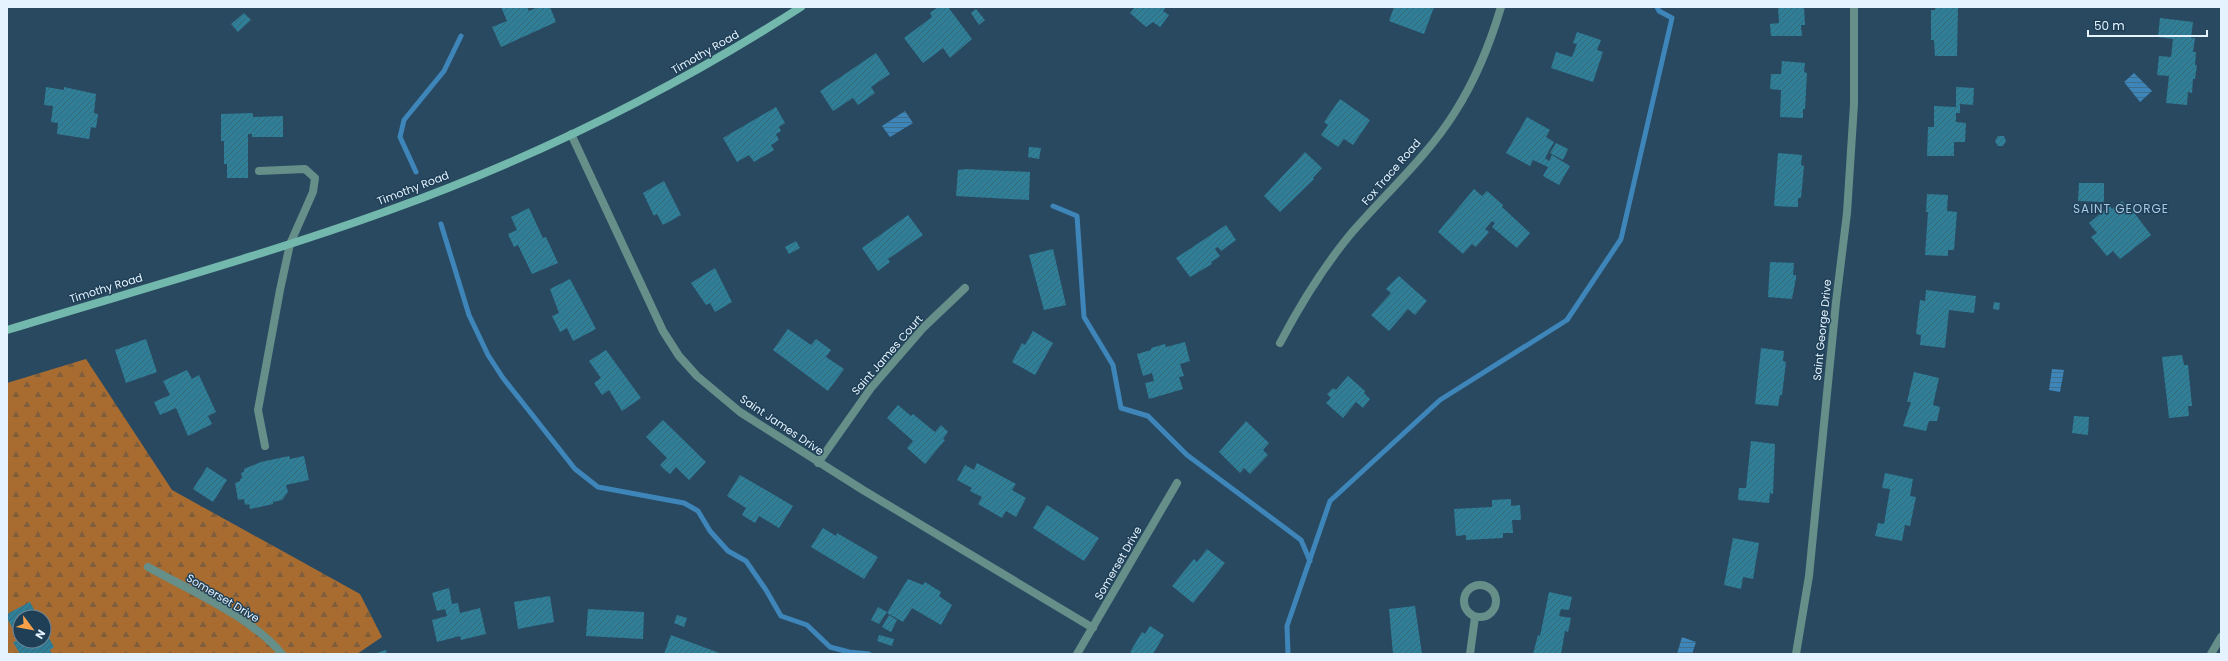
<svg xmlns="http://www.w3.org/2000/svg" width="2228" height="661" viewBox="0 0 2228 661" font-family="Poppins,sans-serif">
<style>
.forest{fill:url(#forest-firs);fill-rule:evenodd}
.water{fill:url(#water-rules)}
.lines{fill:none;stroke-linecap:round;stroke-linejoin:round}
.stream{stroke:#3e86b9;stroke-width:5}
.building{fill:url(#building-hatch)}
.lane{stroke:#658f88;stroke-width:8}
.street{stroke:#658f88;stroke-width:8}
.secondary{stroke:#73b8ac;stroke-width:8}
.labels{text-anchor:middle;stroke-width:3;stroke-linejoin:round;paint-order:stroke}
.street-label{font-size:11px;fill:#e4f3ff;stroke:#1f3f56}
.neighbourhood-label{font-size:12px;letter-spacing:1px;fill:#a5c9e5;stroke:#1f3f56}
</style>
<defs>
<pattern id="forest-firs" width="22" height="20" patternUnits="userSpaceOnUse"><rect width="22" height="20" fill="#a86c31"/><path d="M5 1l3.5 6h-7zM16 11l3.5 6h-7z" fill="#805e3c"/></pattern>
<pattern id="water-rules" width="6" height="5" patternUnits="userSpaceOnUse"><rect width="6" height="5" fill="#3e86b9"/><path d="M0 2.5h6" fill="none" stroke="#406e8d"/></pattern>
<pattern id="building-hatch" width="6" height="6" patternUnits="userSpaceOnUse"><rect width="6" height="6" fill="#2f7f98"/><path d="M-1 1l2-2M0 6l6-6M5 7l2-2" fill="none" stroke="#386776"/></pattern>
</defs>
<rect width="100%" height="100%" fill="#294961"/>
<path class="forest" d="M 86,359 L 172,490 L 360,594 L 382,637 L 357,654 L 7,654 L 7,383 ZM 20,617 L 44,617 L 44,641 L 20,641 Z"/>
<path class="water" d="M 2134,73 L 2152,91 L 2140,102 L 2124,82 Z
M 905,111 L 913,123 L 890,137 L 882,126 Z
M 2052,369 L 2064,370 L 2060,392 L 2049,390 Z
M 1682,637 L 1696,642 L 1692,654 L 1677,654 Z"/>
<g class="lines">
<path class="stream" d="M 416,172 L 400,137 L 404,120 L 444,71 L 461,36
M 1053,206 L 1077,216 L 1084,317 L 1113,365 L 1121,408 L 1148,416 L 1187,455 L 1301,540 L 1310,561
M 441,224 L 469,315 L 488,355 L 503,378 L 575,469 L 598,487 L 684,503 L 698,511 L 710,531 L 728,551 L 746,561 L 766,590 L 781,616 L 807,625 L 830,647 L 849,652 L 869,654
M 1288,654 L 1287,626 L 1330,501 L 1440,400 L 1567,320 L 1621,239 L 1672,18 L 1659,11 L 1657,7"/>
</g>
<path class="building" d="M 501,7 L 527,7 L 529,11 L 538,7 L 550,7 L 556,22 L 501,47 L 492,27 L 507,21 Z
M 938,7 L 948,7 L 972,39 L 950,58 L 943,48 L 923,63 L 904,38 L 932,17 L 930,13 Z
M 1135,7 L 1166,7 L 1163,11 L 1169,15 L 1160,27 L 1153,22 L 1146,27 L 1130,13 Z
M 1394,7 L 1434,7 L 1424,34 L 1389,21 Z
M 1778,7 L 1804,7 L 1805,25 L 1801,25 L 1802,36 L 1771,36 L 1770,24 L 1779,23 Z
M 1935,7 L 1958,7 L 1957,56 L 1935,56 L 1934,40 L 1931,40 L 1931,10 L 1935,10 Z
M 976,9 L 985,20 L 979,25 L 971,13 Z
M 244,13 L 251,20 L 238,32 L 231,24 Z
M 2160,18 L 2193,22 L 2191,38 L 2195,38 L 2193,52 L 2196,52 L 2195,65 L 2197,65 L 2195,79 L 2193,79 L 2192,93 L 2188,92 L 2187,105 L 2166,103 L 2169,76 L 2157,75 L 2159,56 L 2171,57 L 2173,39 L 2158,37 Z
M 1577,32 L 1601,40 L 1597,50 L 1603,52 L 1593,82 L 1551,68 L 1556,52 L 1572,57 L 1577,44 L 1573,43 Z
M 876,53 L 890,74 L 871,87 L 875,93 L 858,105 L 853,98 L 833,111 L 820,91 Z
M 1782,61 L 1805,63 L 1804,72 L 1807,73 L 1805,109 L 1803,109 L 1803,118 L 1780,117 L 1781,90 L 1770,89 L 1771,74 L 1781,74 Z
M 46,87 L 64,90 L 64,87 L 96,94 L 94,113 L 98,114 L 96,128 L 91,127 L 89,139 L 57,134 L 58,123 L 51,122 L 53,106 L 44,105 Z
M 1956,87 L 1974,88 L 1973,105 L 1960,104 L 1960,113 L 1956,113 L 1956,122 L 1966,123 L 1965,142 L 1954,142 L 1954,156 L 1927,156 L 1928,127 L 1934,127 L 1934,106 L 1956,107 Z
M 1340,99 L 1370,120 L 1353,145 L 1344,139 L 1338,147 L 1321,135 L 1328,125 L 1324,122 Z
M 776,107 L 785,123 L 779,127 L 781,131 L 776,134 L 779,140 L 771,145 L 774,150 L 754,162 L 749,155 L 737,162 L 723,138 Z
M 253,113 L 253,117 L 283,116 L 283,137 L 252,137 L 252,134 L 248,134 L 248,178 L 227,178 L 227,164 L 224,164 L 224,141 L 221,141 L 221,114 Z
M 1527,117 L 1550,130 L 1546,137 L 1554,142 L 1545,158 L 1549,161 L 1552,155 L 1570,166 L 1559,185 L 1543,176 L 1548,167 L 1533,160 L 1530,166 L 1506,153 Z
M 1998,136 L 2004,136 L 2006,141 L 2003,146 L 1998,146 L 1995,141 Z
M 1556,143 L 1568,149 L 1563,160 L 1550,153 Z
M 1029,147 L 1041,148 L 1039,159 L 1028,157 Z
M 1305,152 L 1322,168 L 1313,178 L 1314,179 L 1280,212 L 1264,196 Z
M 1778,153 L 1802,155 L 1801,165 L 1804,166 L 1801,198 L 1798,198 L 1798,207 L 1774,206 Z
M 966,169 L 1030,172 L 1029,200 L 956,196 L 958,170 Z
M 664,181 L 681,215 L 663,225 L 657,214 L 654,216 L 643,193 Z
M 2079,183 L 2104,183 L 2104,202 L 2078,201 Z
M 1474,189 L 1482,196 L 1487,191 L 1503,205 L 1502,207 L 1530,233 L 1517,248 L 1492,227 L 1495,223 L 1492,221 L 1485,229 L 1489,232 L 1476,247 L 1472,244 L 1463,254 L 1438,232 Z
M 1927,194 L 1948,195 L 1947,211 L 1957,212 L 1954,250 L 1948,250 L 1948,256 L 1925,255 L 1928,212 L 1926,212 Z
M 2122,201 L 2130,211 L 2132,210 L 2151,235 L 2120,259 L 2113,251 L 2107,256 L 2091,237 L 2097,233 L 2089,223 L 2110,206 L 2112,209 Z
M 529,208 L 542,236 L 543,238 L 546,237 L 558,263 L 532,274 L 518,245 L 514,247 L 508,234 L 517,230 L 511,217 Z
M 908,215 L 923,235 L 888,259 L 890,262 L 878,271 L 862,248 Z
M 1226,225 L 1236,240 L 1221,251 L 1218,247 L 1215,249 L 1220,256 L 1211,262 L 1212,264 L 1190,277 L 1176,258 Z
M 796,241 L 800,248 L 789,254 L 785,247 Z
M 1053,249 L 1066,305 L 1044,310 L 1029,255 Z
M 1770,262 L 1794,263 L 1793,275 L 1796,275 L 1796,278 L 1792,299 L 1768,297 Z
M 715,268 L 732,302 L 715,312 L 710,303 L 706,305 L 691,283 Z
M 1399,276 L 1427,301 L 1415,315 L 1408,309 L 1389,331 L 1371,315 L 1391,293 L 1386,289 Z
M 570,279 L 596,329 L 573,341 L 567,328 L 560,332 L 552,316 L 559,313 L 550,289 Z
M 1926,290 L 1976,296 L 1974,313 L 1949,310 L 1945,348 L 1920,345 L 1921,335 L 1916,334 L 1920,300 L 1925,301 Z
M 1994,302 L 2000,303 L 1999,310 L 1993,309 Z
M 788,329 L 811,345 L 816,339 L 831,350 L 826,357 L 844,369 L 828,391 L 773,350 Z
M 1033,331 L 1053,343 L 1035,375 L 1012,362 L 1022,343 L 1025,345 Z
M 146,339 L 157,372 L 126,383 L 115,350 Z
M 1185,342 L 1190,361 L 1180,364 L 1184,376 L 1179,377 L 1183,389 L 1149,399 L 1145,383 L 1154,381 L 1152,373 L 1143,376 L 1137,354 L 1151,350 L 1151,348 L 1165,344 L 1166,347 Z
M 1761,348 L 1784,351 L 1783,361 L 1786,362 L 1782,395 L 1780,395 L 1778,406 L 1755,404 Z
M 606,350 L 641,398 L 622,411 L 609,390 L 602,395 L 594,383 L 601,378 L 589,361 Z
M 2182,355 L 2184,365 L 2188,365 L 2192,406 L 2188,406 L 2189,416 L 2169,418 L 2162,357 Z
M 187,370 L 192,379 L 199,375 L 216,412 L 208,416 L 212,424 L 188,436 L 176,408 L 160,415 L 154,402 L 170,395 L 163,381 Z
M 1914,372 L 1939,378 L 1933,405 L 1940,407 L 1937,421 L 1929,421 L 1926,431 L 1903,426 L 1911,402 L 1907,402 Z
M 1348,376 L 1365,391 L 1364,393 L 1370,399 L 1363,408 L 1356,402 L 1343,418 L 1326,403 L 1331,398 L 1327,394 L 1333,388 L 1336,390 Z
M 898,405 L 911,416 L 913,414 L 935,432 L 941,425 L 948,432 L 943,439 L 945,440 L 925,464 L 907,448 L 913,441 L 887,418 Z
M 2074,416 L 2089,417 L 2088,435 L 2072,433 Z
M 663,420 L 706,462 L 689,480 L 676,467 L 670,474 L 665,470 L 660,465 L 667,458 L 646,437 Z
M 1246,421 L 1269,443 L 1263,450 L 1268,455 L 1250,474 L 1244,468 L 1240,473 L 1219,452 Z
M 1751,441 L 1775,444 L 1773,494 L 1770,493 L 1769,503 L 1738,500 L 1739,488 L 1746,488 Z
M 289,456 L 290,459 L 304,456 L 309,480 L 286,485 L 288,492 L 282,500 L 273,502 L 273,504 L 250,509 L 249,504 L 245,505 L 244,499 L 238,500 L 235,483 L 240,481 L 240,479 L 242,478 L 241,473 L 244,472 L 244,469 L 261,462 Z
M 977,463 L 1016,484 L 1012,490 L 1026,498 L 1016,517 L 1006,511 L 1002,518 L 978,504 L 982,497 L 970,491 L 972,488 L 957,480 L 965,465 L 974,470 Z
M 207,467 L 227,480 L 213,502 L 193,489 Z
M 1885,473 L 1913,479 L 1910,496 L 1916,497 L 1910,526 L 1905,525 L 1902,541 L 1875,536 L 1878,523 L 1884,524 L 1890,489 L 1882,488 Z
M 740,475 L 793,506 L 779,528 L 759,516 L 755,523 L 742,515 L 746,508 L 727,496 Z
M 1511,499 L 1511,506 L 1520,505 L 1521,520 L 1512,520 L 1513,533 L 1503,533 L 1503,538 L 1466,540 L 1466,535 L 1456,536 L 1454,509 L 1492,507 L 1492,500 Z
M 1047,505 L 1099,538 L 1084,561 L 1033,528 Z
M 823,528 L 836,536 L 837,533 L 878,557 L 864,579 L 811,547 Z
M 1733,538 L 1759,543 L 1753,579 L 1743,577 L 1741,589 L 1724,585 Z
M 1207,549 L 1225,563 L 1193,603 L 1172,586 L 1194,559 L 1197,562 Z
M 908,579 L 923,585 L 925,582 L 941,592 L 939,596 L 952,605 L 941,625 L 912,608 L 903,622 L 887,613 Z
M 449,588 L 452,604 L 458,603 L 460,613 L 480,608 L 486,634 L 461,640 L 460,636 L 437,642 L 432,620 L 447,616 L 445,609 L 437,611 L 432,593 Z
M 1549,592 L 1572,597 L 1569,610 L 1561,609 L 1559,616 L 1571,618 L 1568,632 L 1565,631 L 1561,654 L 1533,654 L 1538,635 L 1540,636 Z
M 550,596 L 554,622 L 518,629 L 514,602 Z
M 30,602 L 38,617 L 20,617 L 20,641 L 44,641 L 44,629 L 54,647 L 50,650 L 52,654 L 20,654 L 13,642 L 19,640 L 7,618 L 7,614 Z
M 1415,606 L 1422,654 L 1393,654 L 1389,609 Z
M 878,607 L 887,612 L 879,624 L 871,620 Z
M 588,609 L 644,612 L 643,639 L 586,636 Z
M 677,615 L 687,618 L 684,627 L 674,623 Z
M 889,615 L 897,620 L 891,632 L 882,627 Z
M 1150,626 L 1164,635 L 1153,654 L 1134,654 L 1130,652 L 1142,632 L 1145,634 Z
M 671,635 L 722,654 L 664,654 Z
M 879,635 L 894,639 L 892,646 L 877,641 Z
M 386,650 L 387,654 L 373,654 Z"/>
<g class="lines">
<path class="lane" d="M 259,171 L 305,169 L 315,178 L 313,192 L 290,244 L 280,290 L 258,410 L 265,446"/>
<path class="street" d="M 571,134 L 663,331 L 679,356 L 697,376 L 740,412 L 863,490 L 1093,628
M 1280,343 C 1300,305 1322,269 1349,236 C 1383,196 1428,156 1455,112 C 1476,79 1490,44 1501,7
M 818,463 L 871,388 L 924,327 L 965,288
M 148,567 C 191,591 250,616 282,654
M1464 601a16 16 0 1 1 32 0a16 16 0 1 1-32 0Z
M 1077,654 L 1177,483
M 1470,654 L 1475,617
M 1796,654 L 1809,576 L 1836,302 L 1847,213 L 1854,104 L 1854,7
M 2211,654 L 2221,637"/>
<path class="secondary" d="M 7,330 C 134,291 262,256 387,211 C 532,159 672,90 801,7"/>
</g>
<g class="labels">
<g class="street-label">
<text transform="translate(705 52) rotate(-30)" y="4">Timothy Road</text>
<text transform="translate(1391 172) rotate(-49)" y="4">Fox Trace Road</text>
<text transform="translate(413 188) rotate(-21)" y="4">Timothy Road</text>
<text transform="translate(106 288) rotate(-17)" y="4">Timothy Road</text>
<text transform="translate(1822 330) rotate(-84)" y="4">Saint George Drive</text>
<text transform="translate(887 355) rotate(-49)" y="4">Saint James Court</text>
<text transform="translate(782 425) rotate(34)" y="4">Saint James Drive</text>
<text transform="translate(1118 563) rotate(-60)" y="4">Somerset Drive</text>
<text transform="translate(223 598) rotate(31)" y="4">Somerset Drive</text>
</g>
<g class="neighbourhood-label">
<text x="2121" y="213">SAINT GEORGE</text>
</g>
</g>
<rect width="2228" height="661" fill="none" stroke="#e4f3ff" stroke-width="16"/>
<g transform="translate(32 629) rotate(122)"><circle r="19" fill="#1f3f56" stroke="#6e879a"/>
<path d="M0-3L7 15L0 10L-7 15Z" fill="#f8a14a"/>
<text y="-6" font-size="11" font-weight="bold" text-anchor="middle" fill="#e4f3ff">N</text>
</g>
<path d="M2088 30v6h119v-6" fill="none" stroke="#e4f3ff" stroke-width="2"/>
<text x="2094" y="30" font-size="12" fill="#e4f3ff" stroke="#1f3f56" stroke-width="3" paint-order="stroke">50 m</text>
</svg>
